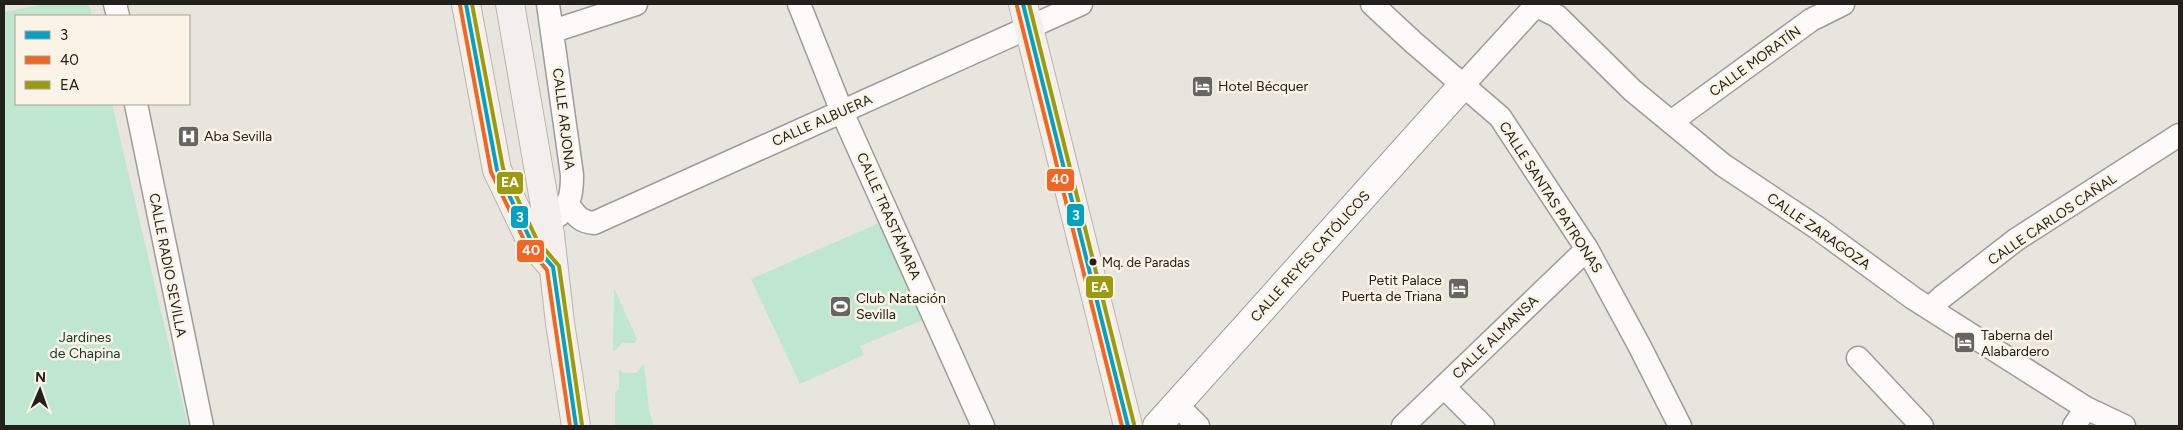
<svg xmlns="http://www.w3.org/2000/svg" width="2183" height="430" viewBox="0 0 2183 430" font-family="Figtree,sans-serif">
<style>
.green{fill:#bfe6d0}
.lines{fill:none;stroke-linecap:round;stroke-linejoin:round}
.street-casing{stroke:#9f9c97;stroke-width:25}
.secondary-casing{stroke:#9f9c97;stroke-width:30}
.primary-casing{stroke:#bdb3ac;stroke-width:30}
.street{stroke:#fcfbfa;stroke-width:22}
.secondary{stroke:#fcfbfa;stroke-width:28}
.primary{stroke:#f4efec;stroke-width:28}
.bus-1-casing{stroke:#fbf3e6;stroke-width:8}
.bus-2-casing{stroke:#fbf3e6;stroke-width:8}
.bus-3-casing{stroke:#fbf3e6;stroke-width:8}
.bus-1{stroke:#02a2c5;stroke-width:4}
.bus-2{stroke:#f26522;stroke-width:4}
.bus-3{stroke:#9c9b0d;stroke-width:4}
.bus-dot{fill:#23211c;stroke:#fbf3e6;stroke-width:2}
.labels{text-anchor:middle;stroke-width:5;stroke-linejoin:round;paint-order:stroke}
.bus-label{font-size:13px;fill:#23211c;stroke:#fbf3e6;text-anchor:start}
.street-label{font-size:14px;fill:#23211c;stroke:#fbf3e6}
.poi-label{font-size:14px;fill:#23211c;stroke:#fbf3e6;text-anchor:start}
.park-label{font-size:14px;fill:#0e3c29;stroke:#fbf3e6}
.line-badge{stroke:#fbf3e6;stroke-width:2}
.badge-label{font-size:14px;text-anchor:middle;font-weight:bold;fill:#fff}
</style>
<rect width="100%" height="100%" fill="#e8e4de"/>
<path class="green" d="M 45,4 L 89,4 L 92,16 L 16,16 L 16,104 L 112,104 L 188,426 L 4,426 L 4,12 Z
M 879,223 L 923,320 L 860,346 L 864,355 L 800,384 L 751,279 Z
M 614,288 L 637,339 L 635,343 L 622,343 L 615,351 L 613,350 Z
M 644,364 L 649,411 L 654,426 L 615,426 L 615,393 L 619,389 L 619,369 L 623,373 L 636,373 Z"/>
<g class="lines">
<defs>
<path id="street" d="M 115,4 L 118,16
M 548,4 L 572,175 C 572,193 571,201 559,215
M 799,4 L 842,112 L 983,426
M 1372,4 L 1413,42 L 1500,117 L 1587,249 L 1640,347 L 1680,426
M 1533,4 L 1557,16 L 1632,90 L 1723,165 L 1816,227 L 1913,298 L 2086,408 L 2124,426
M 553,31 L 636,4
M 1463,85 L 1537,4
M 136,104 L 202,426
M 1671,122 L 1811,20 L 1843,4
M 568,205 C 576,215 580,222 594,223 L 1081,4
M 1930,308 L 1942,297 L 2017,239 L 2179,135
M 1858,358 L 1922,426
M 1444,387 L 1483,426
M 1176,404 L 1198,426
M 1403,426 L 1587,249
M 2074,426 L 2086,408"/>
<path id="secondary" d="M 1157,426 L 1463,85"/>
<path id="primary" d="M 466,4 L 497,170 L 532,243 L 553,267
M 510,4 L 550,235 L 560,323 L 576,426
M 1023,4 L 1128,426"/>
</defs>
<use href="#street" class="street-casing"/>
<use href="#secondary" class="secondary-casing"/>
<use href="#primary" class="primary-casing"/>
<use href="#street" class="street"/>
<use href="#secondary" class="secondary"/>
<use href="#primary" class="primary"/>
<defs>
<path id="bus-1" d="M 466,4 L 497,170 L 532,243 L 553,267 L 576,426
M 1023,4 L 1128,426"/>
<path id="bus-2" d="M 460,5 L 491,172 L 527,246 L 547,270 L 570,426
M 1017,6 L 1122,426"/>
<path id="bus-3" d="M 472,4 L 503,168 L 537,240 L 559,266 L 582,425
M 1029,4 L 1134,424"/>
</defs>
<use href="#bus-1" class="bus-1-casing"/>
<use href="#bus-2" class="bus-2-casing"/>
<use href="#bus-3" class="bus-3-casing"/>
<use href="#bus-1" class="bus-1"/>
<use href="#bus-2" class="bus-2"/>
<use href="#bus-3" class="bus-3"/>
</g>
<defs>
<symbol id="hotel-square" viewBox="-11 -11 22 22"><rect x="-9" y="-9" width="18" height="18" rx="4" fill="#686560" stroke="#fbf3e6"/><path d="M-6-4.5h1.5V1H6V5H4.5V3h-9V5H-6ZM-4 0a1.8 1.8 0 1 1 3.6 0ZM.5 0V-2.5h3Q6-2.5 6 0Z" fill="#fff"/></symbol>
<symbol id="hospital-square" viewBox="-11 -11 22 22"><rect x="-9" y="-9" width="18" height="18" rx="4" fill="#686560" stroke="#fbf3e6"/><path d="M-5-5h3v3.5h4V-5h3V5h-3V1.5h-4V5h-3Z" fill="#fff"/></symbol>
<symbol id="stadium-square" viewBox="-11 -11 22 22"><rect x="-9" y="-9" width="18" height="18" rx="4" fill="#686560" stroke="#fbf3e6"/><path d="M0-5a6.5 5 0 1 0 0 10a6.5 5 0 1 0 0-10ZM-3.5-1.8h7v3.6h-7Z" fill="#fff"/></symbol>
</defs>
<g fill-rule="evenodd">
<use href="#hotel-square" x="1190" y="74" width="25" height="25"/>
<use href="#hospital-square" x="176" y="124" width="25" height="25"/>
<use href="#hotel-square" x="1446" y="276" width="25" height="25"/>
<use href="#stadium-square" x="828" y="294" width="25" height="25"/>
<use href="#hotel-square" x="1952" y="330" width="25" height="25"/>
</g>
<circle class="bus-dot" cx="1093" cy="262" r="4.5"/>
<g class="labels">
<g class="bus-label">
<text x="1102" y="267">Mq. de Paradas</text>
</g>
<g class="street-label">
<text transform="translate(1755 61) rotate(-36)" y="5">CALLE MORATÍN</text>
<text transform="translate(564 119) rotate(83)" y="5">CALLE ARJONA</text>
<text transform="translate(822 120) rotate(-24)" y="5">CALLE ALBUERA</text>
<text transform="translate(1551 197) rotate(57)" y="5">CALLE SANTAS PATRONAS</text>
<text transform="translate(889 216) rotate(66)" y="5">CALLE TRASTÁMARA</text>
<text transform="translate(2052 219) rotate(-34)" y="5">CALLE CARLOS CAÑAL</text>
<text transform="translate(1819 231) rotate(35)" y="5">CALLE ZARAGOZA</text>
<text transform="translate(1310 256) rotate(-48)" y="5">CALLE REYES CATÓLICOS</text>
<text transform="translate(168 265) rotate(79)" y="5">CALLE RADIO SEVILLA</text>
<text transform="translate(1495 337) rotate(-44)" y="5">CALLE ALMANSA</text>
</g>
<g class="poi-label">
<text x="1218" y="91">Hotel Bécquer</text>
<text x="204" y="141">Aba Sevilla</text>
<text x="1442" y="285" text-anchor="end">Petit Palace<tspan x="1442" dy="16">Puerta de Triana</tspan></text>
<text x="856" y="303">Club Natación<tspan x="856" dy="16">Sevilla</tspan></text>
<text x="1981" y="340">Taberna del<tspan x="1981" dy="16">Alabardero</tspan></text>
</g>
<g class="park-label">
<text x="85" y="342">Jardines<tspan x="85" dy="16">de Chapina</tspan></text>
</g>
</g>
<g class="line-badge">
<rect x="1046" y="168" width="29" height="24" rx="5" fill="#f26522"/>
<rect x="496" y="171" width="28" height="24" rx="5" fill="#9c9b0d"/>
<rect x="1066" y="203" width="19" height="24" rx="5" fill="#02a2c5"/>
<rect x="510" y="205" width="19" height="24" rx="5" fill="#02a2c5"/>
<rect x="516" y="239" width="29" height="24" rx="5" fill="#f26522"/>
<rect x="1085" y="275" width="29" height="24" rx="5" fill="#9c9b0d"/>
</g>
<g class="badge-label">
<text x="1060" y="184">40</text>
<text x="510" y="187">EA</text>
<text x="1076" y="220">3</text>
<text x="520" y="222">3</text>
<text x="531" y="255">40</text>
<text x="1100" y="292">EA</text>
</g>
<rect width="2183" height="430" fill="none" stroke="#23211c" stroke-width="10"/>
<rect x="15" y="15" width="175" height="90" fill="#fbf3e6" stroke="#a59f95"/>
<rect x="25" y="31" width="25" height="8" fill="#02a2c5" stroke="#a59f95"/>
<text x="60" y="40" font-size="15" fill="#23211c">3</text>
<rect x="25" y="56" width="25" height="8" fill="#f26522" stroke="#a59f95"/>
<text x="60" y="65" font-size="15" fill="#23211c">40</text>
<rect x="25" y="81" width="25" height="8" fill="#9c9b0d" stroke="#a59f95"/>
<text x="60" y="90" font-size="15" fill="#23211c">EA</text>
<g transform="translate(40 390) rotate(2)" stroke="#fbf3e6" stroke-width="4" paint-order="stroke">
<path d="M0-4L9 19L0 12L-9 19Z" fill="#23211c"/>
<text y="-8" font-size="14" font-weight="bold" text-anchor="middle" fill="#23211c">N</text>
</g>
</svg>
